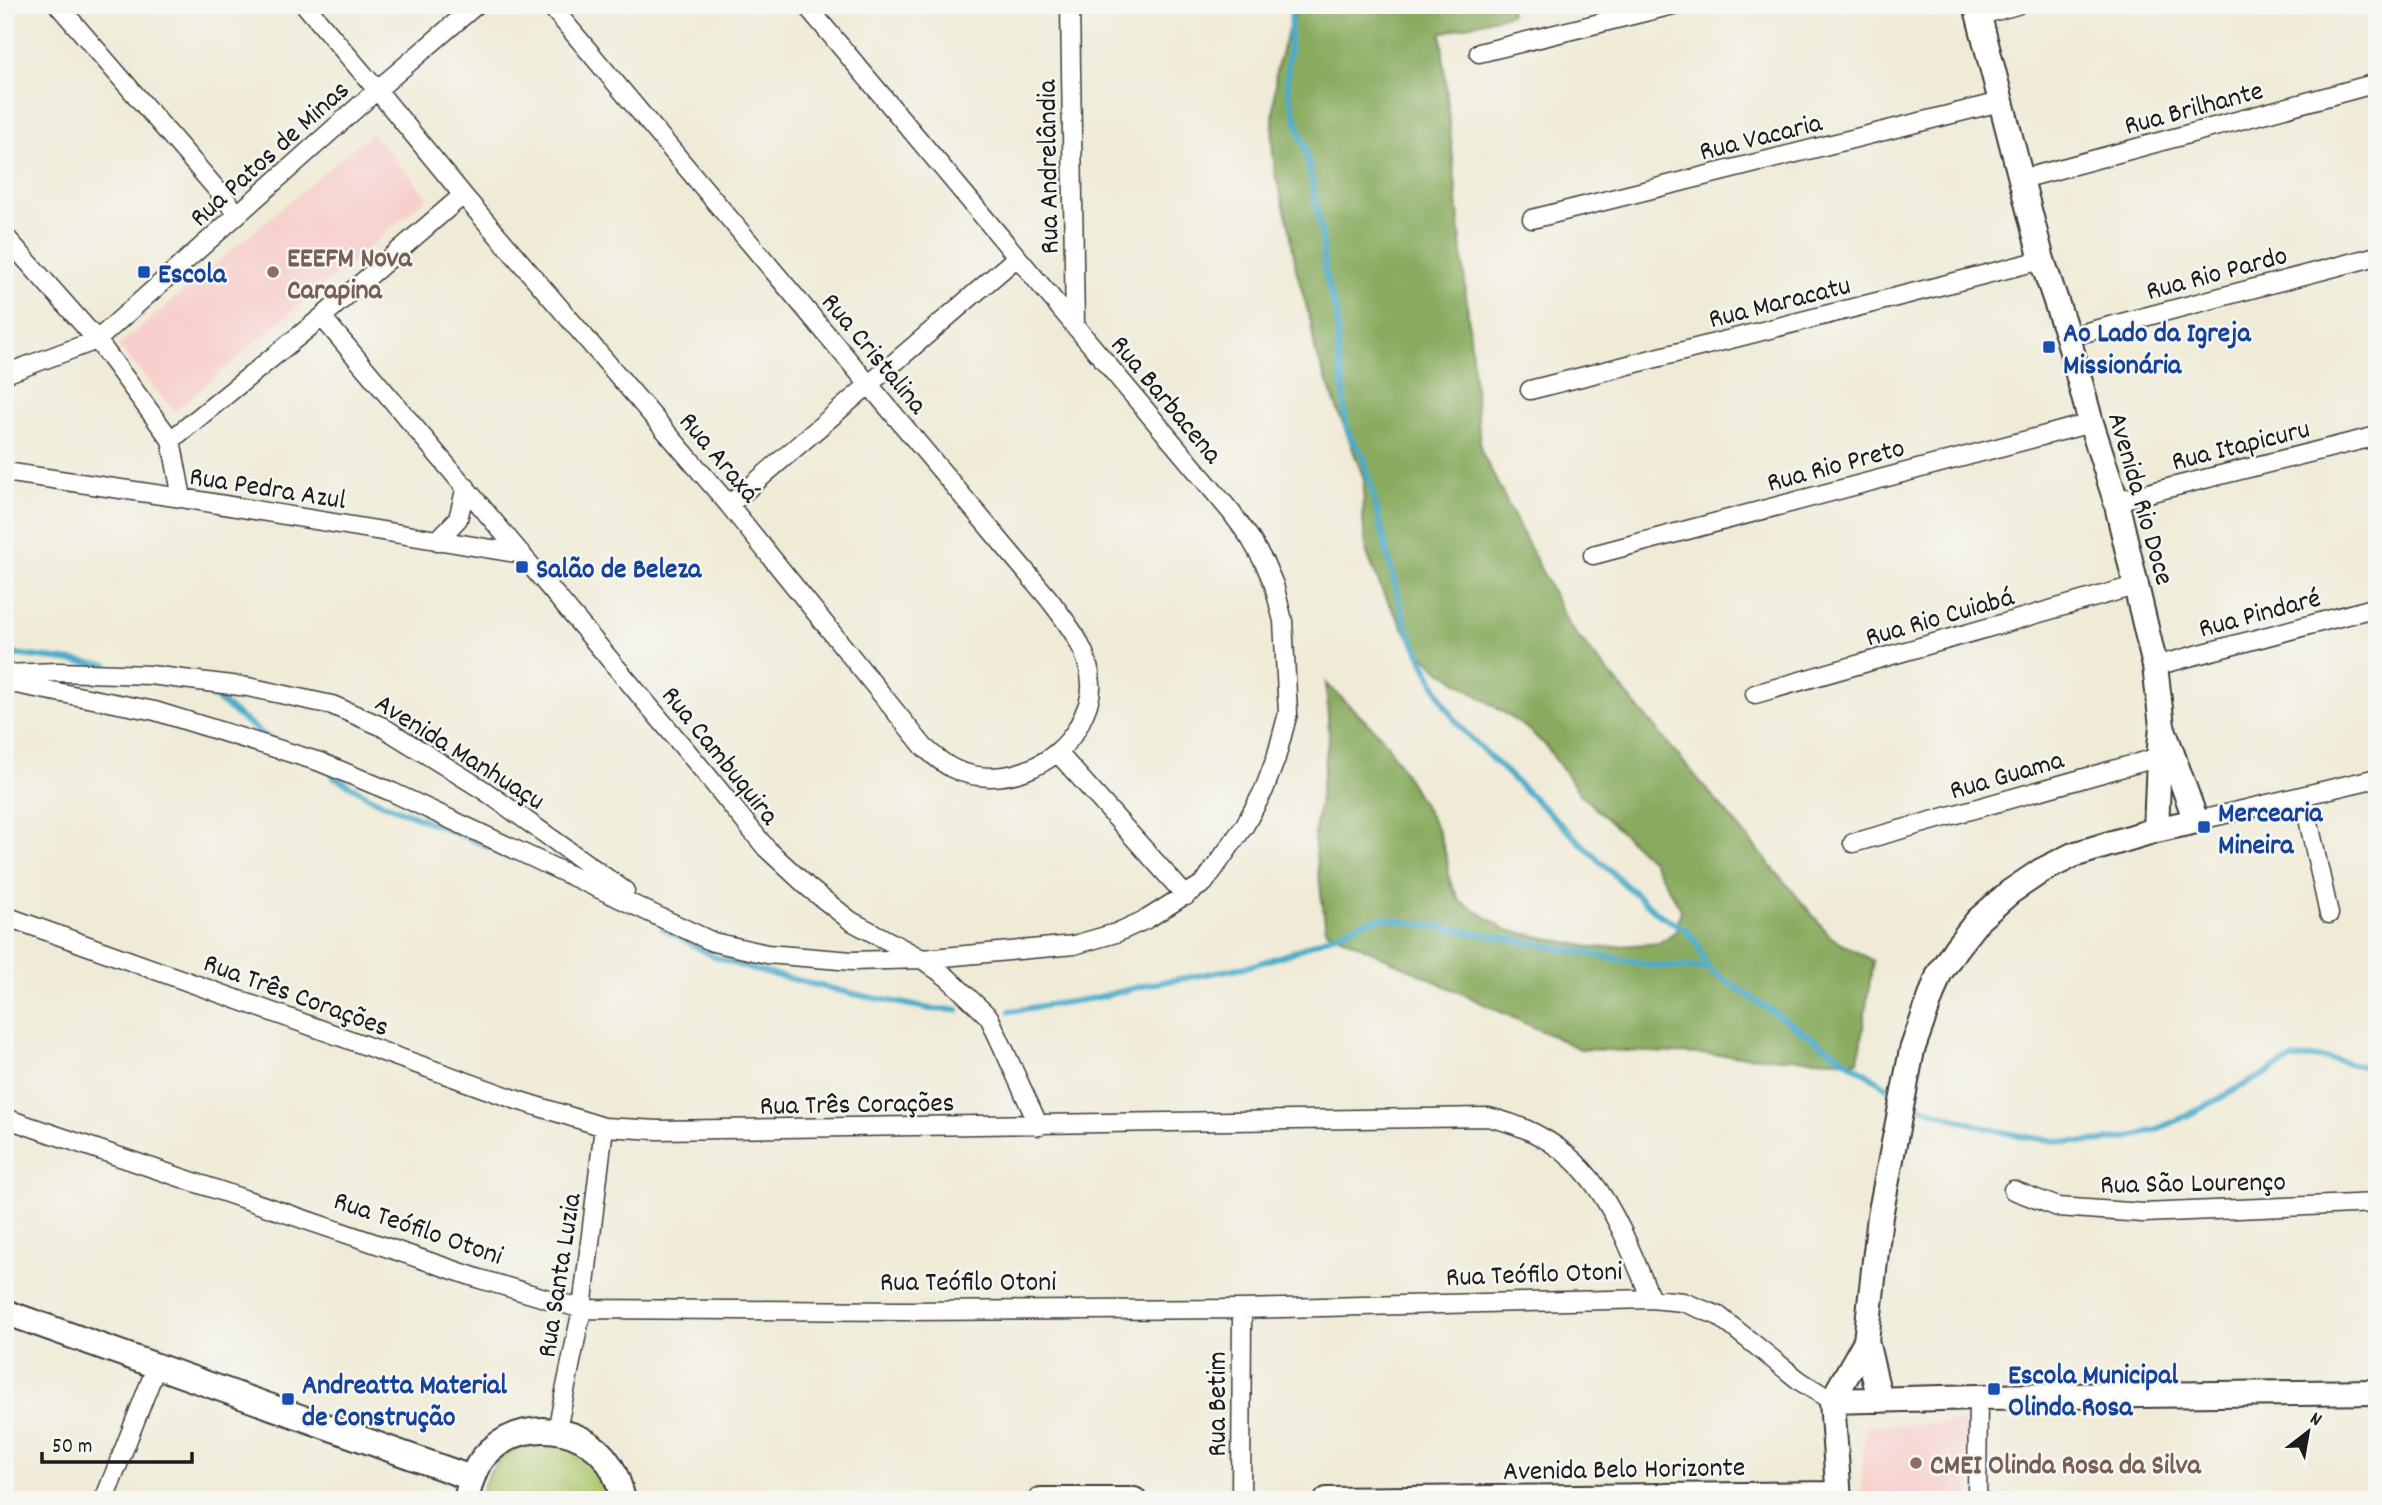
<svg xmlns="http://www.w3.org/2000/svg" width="2382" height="1505" viewBox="0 0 2382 1505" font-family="Dekko,sans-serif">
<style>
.built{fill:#f7d0cd}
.green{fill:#acc66b;stroke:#647144;stroke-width:2}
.forest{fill:#89ab5f;stroke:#52643e;stroke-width:2}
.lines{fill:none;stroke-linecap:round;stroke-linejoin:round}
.stream{stroke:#4bacca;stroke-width:6}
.street-casing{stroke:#3c3b38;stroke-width:21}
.secondary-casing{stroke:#3c3b38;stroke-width:28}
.street{stroke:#fff;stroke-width:18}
.secondary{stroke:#fff;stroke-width:24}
.transit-dot{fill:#1a4fb4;stroke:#f6f6f2;stroke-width:2.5}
.education-dot{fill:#8d6e63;stroke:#f6f6f2;stroke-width:2.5}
.labels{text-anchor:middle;stroke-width:5;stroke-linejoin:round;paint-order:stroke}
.street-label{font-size:28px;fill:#1c1c1c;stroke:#f6f6f2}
.education-label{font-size:28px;font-weight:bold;fill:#785e54;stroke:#f6f6f2;text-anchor:start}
.transit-label{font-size:28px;font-weight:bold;fill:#164399;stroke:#f6f6f2;text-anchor:start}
</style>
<rect width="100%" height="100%" fill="#f6f6f2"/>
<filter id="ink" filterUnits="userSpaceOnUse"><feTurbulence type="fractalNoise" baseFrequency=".0143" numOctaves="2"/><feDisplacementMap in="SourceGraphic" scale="14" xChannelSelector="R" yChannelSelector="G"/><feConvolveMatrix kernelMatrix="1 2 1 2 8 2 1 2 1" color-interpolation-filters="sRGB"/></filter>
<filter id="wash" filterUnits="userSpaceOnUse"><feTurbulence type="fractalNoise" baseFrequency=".00686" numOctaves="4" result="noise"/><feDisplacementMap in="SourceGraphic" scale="28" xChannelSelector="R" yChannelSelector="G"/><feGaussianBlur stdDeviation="1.57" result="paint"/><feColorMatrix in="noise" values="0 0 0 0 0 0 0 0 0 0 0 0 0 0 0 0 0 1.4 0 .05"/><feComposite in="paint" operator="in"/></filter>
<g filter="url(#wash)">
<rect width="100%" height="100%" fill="#f0ebd7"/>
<path class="built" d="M 372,132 L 428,197 L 174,411 L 118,346 Z
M 1969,1421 L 1969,1500 L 1860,1500 L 1865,1427 Z"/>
<path class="green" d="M 540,1442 C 581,1445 599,1461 610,1500 L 480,1500 C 487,1464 505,1449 540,1442 Z"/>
<path class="forest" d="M 1301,5 L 1509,5 L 1511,14 L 1441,33 L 1481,451 L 1570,627 L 1831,937 L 1873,961 L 1858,1061 L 1580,1049 L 1326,930 L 1314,839 L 1329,735 L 1326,683 L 1382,737 L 1398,762 L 1439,832 L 1447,859 L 1450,881 L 1459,900 L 1507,930 L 1595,948 L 1659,943 L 1676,931 L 1681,909 L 1651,860 L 1581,795 L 1545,745 L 1525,727 L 1438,669 L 1414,646 L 1383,593 L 1367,553 L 1363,522 L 1364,479 L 1315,350 L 1311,323 L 1296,269 L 1289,225 L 1275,174 L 1272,141 L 1276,70 L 1289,27 Z"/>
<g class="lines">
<path class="stream" d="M 1283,5 L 1292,11
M 1292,5 L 1287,80 L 1289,95 L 1305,148 L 1321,230 L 1326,277 L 1337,316 L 1338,356 L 1343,384 L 1346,426 L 1351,439 L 1363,455 L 1405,624 L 1446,707 L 1462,729 L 1490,757 L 1623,883 L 1660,915 L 1684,928 L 1697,943 L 1708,969 L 1887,1087
M 5,653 L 107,665
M 192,687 L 211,695 L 272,741
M 333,776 L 373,799 L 492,848
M 663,928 L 713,956 L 750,969 L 854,994 L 931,1009 L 958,1010
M 1010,1011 L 1095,998 L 1147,985 L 1250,966 L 1291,953 L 1364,922 L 1383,918 L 1482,934 L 1656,966 L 1707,968
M 1919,1106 C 1987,1131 2067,1154 2139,1135 C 2176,1125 2224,1095 2259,1077 C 2270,1072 2281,1063 2293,1060 C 2320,1053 2350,1064 2377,1070"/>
</g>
</g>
<g filter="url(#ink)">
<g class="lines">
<defs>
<path id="street" d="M 58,5 L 238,214
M 305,5 L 377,90 L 463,195 L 729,505 L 924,747 C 933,755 943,764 954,769 C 999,790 1057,767 1079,725 C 1085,712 1092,699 1091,684 C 1090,651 1068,624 1049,599 L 550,5
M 1070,5 L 1075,327
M 1978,16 L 2017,5
M 1479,53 L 1673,5
M 2022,179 L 2377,83
M 1532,219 L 2000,102
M 5,236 L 97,340 L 171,440 L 182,498
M 322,317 L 706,774 L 766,848 L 809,888 L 851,921 L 922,959 L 948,978 L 989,1017 L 1039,1126
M 2068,337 L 2377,256
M 5,374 L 97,340 L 377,90 L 476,5
M 1530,390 L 2042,260
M 171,440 L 322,317 L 463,195
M 5,472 L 182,498 L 522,554
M 2116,501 L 2377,436
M 729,505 L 1016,258
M 437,541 L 458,519 L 466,487
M 1593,555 L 2091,423
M 2155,666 L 2377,607
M 5,674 L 58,672 L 150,675 L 248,687 L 332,705 L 381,726 L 485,791 L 625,891
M 5,682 L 155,711 L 320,762 L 392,792 L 713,942 L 767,954 L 852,961 L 922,959 L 1074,945 L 1116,933 L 1147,919 L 1204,883 L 1245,825 L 1264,790 L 1276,758 L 1288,713 L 1283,621 L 1274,585 L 1265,564 L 1250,538 L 1231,512 L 806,5
M 1755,694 L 2138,585
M 1057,752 L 1186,896
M 2303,796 L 2329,914
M 2196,821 L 2377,778
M 1853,843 L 2170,754
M 5,916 L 517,1100 L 604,1127 L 658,1130 L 1488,1117 C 1590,1140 1615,1212 1651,1299
M 5,1118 L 480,1279 L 582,1309 L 904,1311 L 1242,1309 L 1651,1299 L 1683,1302 L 1719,1316 L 1800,1381 L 1832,1401
M 2013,1190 L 2058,1207 L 2143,1213 L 2377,1203
M 557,1430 L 582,1309 L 604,1127
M 104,1500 L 157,1365
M 1241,1500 L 1242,1309
M 1977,1500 L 1978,1397"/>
<path id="secondary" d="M 1976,5 L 2042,260 L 2068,337 L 2091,423 L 2116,501 L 2155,666 L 2162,726 L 2159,758 L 2156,830
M 5,1312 L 471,1478
M 1866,1341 L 1880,1400
M 1832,1401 L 1866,1341 L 1880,1216 L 1912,1050 L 1939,974 L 1956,948 L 1978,920 L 2010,892 L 2041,871 L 2073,855 L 2156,830 L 2196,821 L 2162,726
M 1832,1401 L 1978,1397 L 2377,1392
M 1832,1401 L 1839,1500
M 466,1500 C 469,1487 472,1476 478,1465 C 508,1418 581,1419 610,1465 C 617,1476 620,1487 623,1500
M 1041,1500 L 1134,1500
M 1327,1500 L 1838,1494"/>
</defs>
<use href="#street" class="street-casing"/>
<use href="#secondary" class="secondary-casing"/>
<use href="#street" class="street"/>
<use href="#secondary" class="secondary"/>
</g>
</g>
<g class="transit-dot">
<rect x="137" y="265" width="14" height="14" rx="3.5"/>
<rect x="2042" y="340" width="14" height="14" rx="3.5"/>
<rect x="515" y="560" width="14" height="14" rx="3.5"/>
<rect x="2197" y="820" width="14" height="14" rx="3.5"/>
<rect x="1987" y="1382" width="14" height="14" rx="3.5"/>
<rect x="281" y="1392" width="14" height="14" rx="3.5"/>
</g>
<g class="education-dot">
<circle cx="273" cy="272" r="7"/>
<circle cx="1916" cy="1463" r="7"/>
</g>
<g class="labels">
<g class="street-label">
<text transform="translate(2193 106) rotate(-15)" y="10">Rua Brilhante</text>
<text transform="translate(1760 135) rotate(-14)" y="10">Rua Vacaria</text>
<text transform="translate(268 152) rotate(-42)" y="10">Rua Patos de Minas</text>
<text transform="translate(1046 167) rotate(-91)" y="10">Rua Andrelândia</text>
<text transform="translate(2216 271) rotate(-15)" y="10">Rua Rio Pardo</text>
<text transform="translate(1779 300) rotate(-14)" y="10">Rua Maracatu</text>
<text transform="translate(876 352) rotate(50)" y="10">Rua Cristalina</text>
<text transform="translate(1168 398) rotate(50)" y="10">Rua Barbacena</text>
<text transform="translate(2240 443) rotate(-14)" y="10">Rua Itapicuru</text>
<text transform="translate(721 456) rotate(50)" y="10">Rua Araxá</text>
<text transform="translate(1835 463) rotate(-15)" y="10">Rua Rio Preto</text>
<text transform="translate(268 486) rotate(9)" y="10">Rua Pedra Azul</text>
<text transform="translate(2143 498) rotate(74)" y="10">Avenida Rio Doce</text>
<text transform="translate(2259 611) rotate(-15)" y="10">Rua Pindaré</text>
<text transform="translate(1939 615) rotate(-16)" y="10">Rua Rio Cuiabá</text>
<text transform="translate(461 750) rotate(32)" y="10">Avenida Manhuaçu</text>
<text transform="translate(722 754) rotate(51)" y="10">Rua Cambuquira</text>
<text transform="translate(2006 773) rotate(-16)" y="10">Rua Guama</text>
<text transform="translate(297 993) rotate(20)" y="10">Rua Três Corações</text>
<text transform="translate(857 1102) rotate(-1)" y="10">Rua Três Corações</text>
<text transform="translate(2193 1181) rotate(-1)" y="10">Rua São Lourenço</text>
<text transform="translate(419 1226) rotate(19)" y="10">Rua Teófilo Otoni</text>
<text transform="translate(1534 1272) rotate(-2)" y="10">Rua Teófilo Otoni</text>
<text transform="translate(557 1275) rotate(-81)" y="10">Rua Santa Luzia</text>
<text x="968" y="1290">Rua Teófilo Otoni</text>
<text transform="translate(1215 1404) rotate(-90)" y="10">Rua Betim</text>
<text transform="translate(1624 1467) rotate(-1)" y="10">Avenida Belo Horizonte</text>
</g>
<g class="education-label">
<text x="287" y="266">EEEFM Nova<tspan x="287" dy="32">Carapina</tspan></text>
<text x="1930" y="1473">CMEI Olinda Rosa da Silva</text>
</g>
<g class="transit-label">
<text x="158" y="282">Escola</text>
<text x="2063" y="341">Ao Lado da Igreja<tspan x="2063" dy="32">Missionária</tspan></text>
<text x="536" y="577">Salão de Beleza</text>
<text x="2218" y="821">Mercearia<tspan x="2218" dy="32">Mineira</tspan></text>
<text x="2008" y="1383">Escola Municipal<tspan x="2008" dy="32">Olinda Rosa</tspan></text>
<text x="302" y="1393">Andreatta Material<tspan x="302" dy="32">de Construção</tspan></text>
</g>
</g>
<rect width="2382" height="1505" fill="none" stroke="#f6f6f2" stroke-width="28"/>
<g transform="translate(2308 1432) rotate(31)" stroke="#f6f6f2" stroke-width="5" paint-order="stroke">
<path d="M0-5L12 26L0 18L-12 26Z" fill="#1c1c1c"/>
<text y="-10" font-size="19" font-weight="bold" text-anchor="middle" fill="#1c1c1c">N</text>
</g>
<path d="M42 1452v10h150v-10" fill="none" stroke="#1c1c1c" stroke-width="3.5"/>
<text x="52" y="1452" font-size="21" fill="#1c1c1c" stroke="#f6f6f2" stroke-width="5" paint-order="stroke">50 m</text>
</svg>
